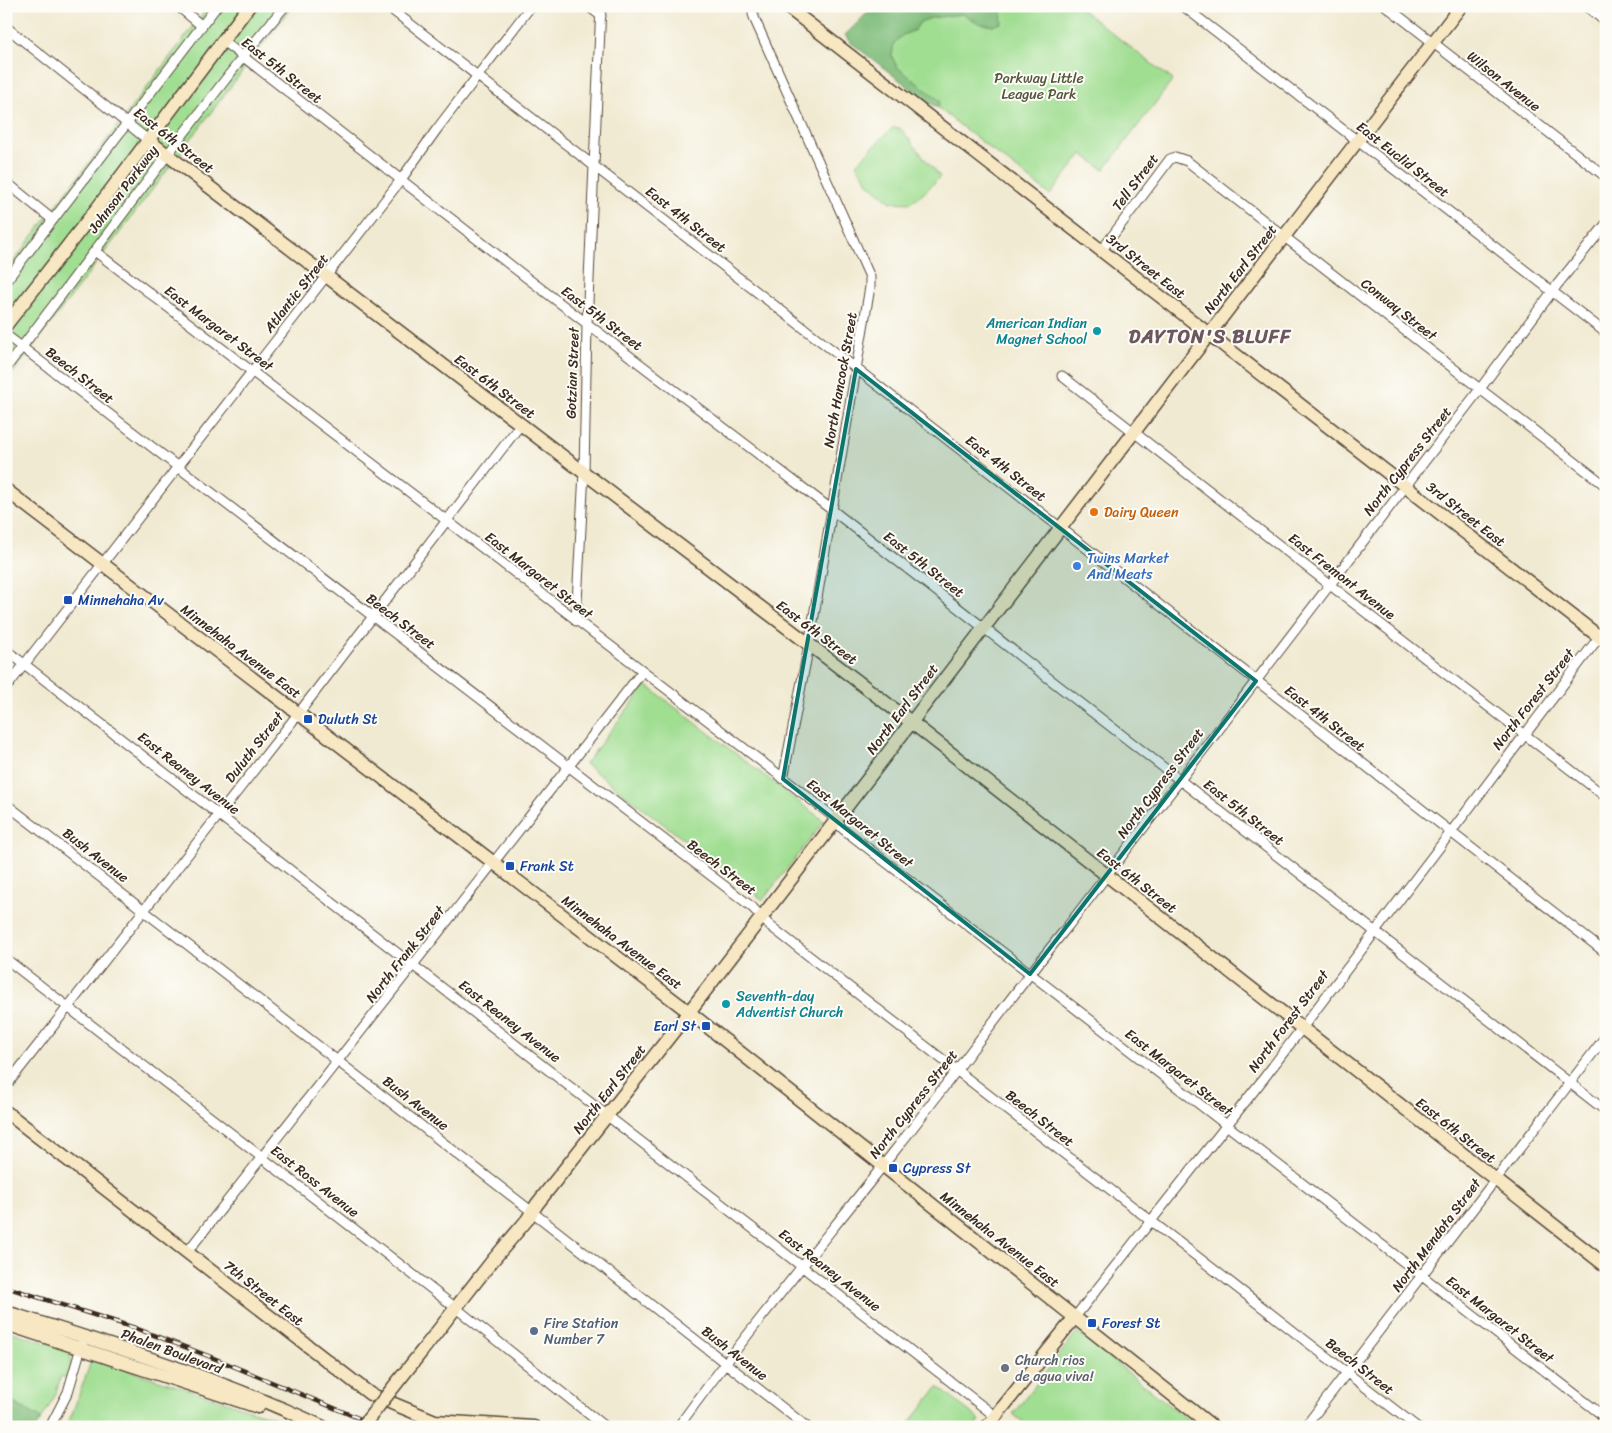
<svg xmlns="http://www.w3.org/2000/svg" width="1612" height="1433" viewBox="0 0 1612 1433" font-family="Sriracha,sans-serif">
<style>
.green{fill:#a0de92;stroke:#6e8458}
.forest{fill:#80bd7c;stroke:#5e744d}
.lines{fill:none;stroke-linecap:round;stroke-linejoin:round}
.street-casing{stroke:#564739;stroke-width:11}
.secondary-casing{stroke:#564739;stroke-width:15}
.street{stroke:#fff;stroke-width:9}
.secondary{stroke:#f7e8c3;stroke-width:12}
.rail-casing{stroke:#3b2a1e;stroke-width:4.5}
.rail{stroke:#fdfcf7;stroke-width:2.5;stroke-dasharray:8;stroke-linecap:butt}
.secondary-bridge-casing{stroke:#564739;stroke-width:15;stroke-linecap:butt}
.secondary-bridge{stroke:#f7e8c3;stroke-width:12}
.marked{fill:#0f766e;fill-opacity:0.2;stroke:#0f766e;stroke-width:4;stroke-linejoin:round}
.culture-dot{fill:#0f9aa8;stroke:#fdfcf7;stroke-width:2}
.food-dot{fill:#e8710a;stroke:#fdfcf7;stroke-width:2}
.shop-dot{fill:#3f7fe0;stroke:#fdfcf7;stroke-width:2}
.transit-dot{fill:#1a4fb4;stroke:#fdfcf7;stroke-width:2}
.service-dot{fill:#5c6f8a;stroke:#fdfcf7;stroke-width:2}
.worship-dot{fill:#6b7280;stroke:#fdfcf7;stroke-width:2}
.labels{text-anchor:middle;stroke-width:4;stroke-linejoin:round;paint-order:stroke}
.street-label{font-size:14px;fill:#3b2a1e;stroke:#fdfcf7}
.park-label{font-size:14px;fill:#54573b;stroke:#fdfcf7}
.culture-label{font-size:14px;fill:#0d838f;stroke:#fdfcf7;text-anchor:end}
.food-label{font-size:14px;fill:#c56008;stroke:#fdfcf7;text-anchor:start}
.shop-label{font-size:14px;fill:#366cbe;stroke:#fdfcf7;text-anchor:start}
.transit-label{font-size:14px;fill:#164399;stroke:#fdfcf7;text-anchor:start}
.service-label{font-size:14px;fill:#4e5e75;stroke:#fdfcf7;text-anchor:start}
.worship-label{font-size:14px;fill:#5b616d;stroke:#fdfcf7;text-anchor:start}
.district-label{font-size:19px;font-weight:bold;letter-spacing:1px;fill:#6e5860;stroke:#fdfcf7}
</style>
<rect width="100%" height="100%" fill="#fdfcf7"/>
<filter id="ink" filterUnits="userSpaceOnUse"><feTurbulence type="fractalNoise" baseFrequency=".02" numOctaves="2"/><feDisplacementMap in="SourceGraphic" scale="10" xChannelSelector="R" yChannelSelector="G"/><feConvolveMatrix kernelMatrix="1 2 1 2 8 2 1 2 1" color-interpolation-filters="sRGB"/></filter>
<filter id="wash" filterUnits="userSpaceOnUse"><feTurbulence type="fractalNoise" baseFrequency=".0096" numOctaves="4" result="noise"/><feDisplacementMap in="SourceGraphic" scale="20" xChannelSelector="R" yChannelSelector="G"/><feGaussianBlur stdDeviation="1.12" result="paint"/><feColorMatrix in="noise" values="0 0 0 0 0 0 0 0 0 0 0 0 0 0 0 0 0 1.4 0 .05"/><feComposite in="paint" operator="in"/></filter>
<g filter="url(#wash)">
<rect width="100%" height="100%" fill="#f1ead2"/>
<path class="green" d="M 209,6 L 292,6 L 6,382 L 6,271 Z
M 903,6 L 1077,6 L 1173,80 L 1104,170 L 1082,154 L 1050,195 L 867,53 Z
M 892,128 L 900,128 L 940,177 L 923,194 L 910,203 L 891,202 L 870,185 L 856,164 Z
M 646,685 L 824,821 L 763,900 L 585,764 Z
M 6,1330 L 66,1349 C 76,1357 70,1368 67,1378 L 61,1376 L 55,1396 L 41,1420 L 39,1417 L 6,1399 Z
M 1077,1332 L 1197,1427 L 1029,1427 L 1013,1414 Z
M 92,1359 L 95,1359 L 302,1427 L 65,1427 L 72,1414 Z
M 938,1387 L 980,1420 L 975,1427 L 913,1427 L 909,1424 Z"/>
<path class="forest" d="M 874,6 L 997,6 L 1001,9 L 1002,23 L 993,26 L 978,23 L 963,14 L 931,18 L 920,22 L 915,30 L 903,35 L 894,43 L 892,56 L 897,67 L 939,100 L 939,106 L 932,105 L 850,42 L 845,35 Z
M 6,1399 L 39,1417 L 41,1420 L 36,1427 L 6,1427 Z"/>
</g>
<g filter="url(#ink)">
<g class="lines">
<defs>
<path id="street" d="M 178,6 L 202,26
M 387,6 L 849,363 L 1606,953
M 588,6 L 601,16
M 753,6 L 753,14 L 755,20 L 870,277 L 870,287 L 809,645 L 783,779
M 1183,6 L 1606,333
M 1386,6 L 1606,177
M 1586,6 L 1606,22
M 6,27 L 148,140
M 223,41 L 527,278 L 832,510 L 1606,1111
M 6,182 L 53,220
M 1101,251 L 1170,159 L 1175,157 L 1187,161 L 1480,389 L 1606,486
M 96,252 L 830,814 L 843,829 L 1606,1418
M 6,281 L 217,6
M 6,335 L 752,907 L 769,925 L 1417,1427
M 6,368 L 174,146 L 249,49 L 285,6
M 1062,376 L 1330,585 L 1606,797
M 576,621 L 584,472 L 587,325 L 601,6
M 6,650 L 995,1416
M 6,688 L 400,181 L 437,129 L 531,6
M 6,804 L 526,1207 L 807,1427
M 6,959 L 456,1308 L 605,1427
M 6,1086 L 298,714 L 521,424
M 188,1251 L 530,816 L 642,672
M 1075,1317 L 1264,1078 L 1606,628
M 50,1427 L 68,1392 L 82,1344
M 678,1427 C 746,1333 821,1244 893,1153 C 952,1078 1008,1000 1068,926 L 1480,389 L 1557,285 L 1606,224
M 1305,1427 L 1606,1036"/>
<path id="secondary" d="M 786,6 L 1606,642
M 148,140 L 911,722 L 1606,1266
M 6,325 L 98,207 L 249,6
M 6,490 L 689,1012 L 1213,1427
M 6,1112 L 370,1394 L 435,1421 L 534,1427
M 6,1312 C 114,1346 221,1379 323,1427
M 6,1324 L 258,1407
M 422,1351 L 493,1260 L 527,1220 L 537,1204 L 689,1012 L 1461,6
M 1604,1416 L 1606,1414
M 987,1427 L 1075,1317"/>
</defs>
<use href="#street" class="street-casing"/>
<use href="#secondary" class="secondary-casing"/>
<use href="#street" class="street"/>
<use href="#secondary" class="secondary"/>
<defs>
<path id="rail" d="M 6,1287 L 135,1328 L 211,1357 L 380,1427"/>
</defs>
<use href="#rail" class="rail-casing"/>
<use href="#rail" class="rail"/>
<defs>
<path id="secondary-bridge" d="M 362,1427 L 422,1351"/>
</defs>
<use href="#secondary-bridge" class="secondary-bridge-casing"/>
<use href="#secondary-bridge" class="secondary-bridge"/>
</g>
</g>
<path class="marked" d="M 856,369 L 1256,681 L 1030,974 L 783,779 Z"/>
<g class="culture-dot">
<circle cx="1097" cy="331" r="5"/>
<circle cx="726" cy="1004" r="5"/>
</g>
<circle class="food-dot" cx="1094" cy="512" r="5"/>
<circle class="shop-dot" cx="1077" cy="566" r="5"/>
<g class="transit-dot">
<rect x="63" y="595" width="10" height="10" rx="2.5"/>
<rect x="303" y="714" width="10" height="10" rx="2.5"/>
<rect x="505" y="861" width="10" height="10" rx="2.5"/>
<rect x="701" y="1021" width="10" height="10" rx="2.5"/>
<rect x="888" y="1163" width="10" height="10" rx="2.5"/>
<rect x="1087" y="1318" width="10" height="10" rx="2.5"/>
</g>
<circle class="service-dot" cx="534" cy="1331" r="5"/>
<circle class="worship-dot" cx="1005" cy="1368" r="5"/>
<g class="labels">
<g class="street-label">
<text transform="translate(282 70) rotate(38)" y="5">East 5th Street</text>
<text transform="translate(1504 81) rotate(38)" y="5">Wilson Avenue</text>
<text transform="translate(174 140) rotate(38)" y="5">East 6th Street</text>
<text transform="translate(1403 159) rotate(38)" y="5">East Euclid Street</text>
<text transform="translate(1135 182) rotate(-53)" y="5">Tell Street</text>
<text transform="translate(123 189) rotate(-53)" y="5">Johnson Parkway</text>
<text transform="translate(686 219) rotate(38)" y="5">East 4th Street</text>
<text transform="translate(1146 266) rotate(38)" y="5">3rd Street East</text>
<text transform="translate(1240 269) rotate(-52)" y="5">North Earl Street</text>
<text transform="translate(296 293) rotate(-52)" y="5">Atlantic Street</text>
<text transform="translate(1399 309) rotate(38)" y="5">Conway Street</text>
<text transform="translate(602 318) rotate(37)" y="5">East 5th Street</text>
<text transform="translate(219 328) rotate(37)" y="5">East Margaret Street</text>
<text transform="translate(572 373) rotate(-88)" y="5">Gotzian Street</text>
<text transform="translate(80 375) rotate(38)" y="5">Beech Street</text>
<text transform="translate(840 380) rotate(-80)" y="5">North Hancock Street</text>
<text transform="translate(495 386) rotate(37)" y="5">East 6th Street</text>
<text transform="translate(1407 461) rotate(-52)" y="5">North Cypress Street</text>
<text transform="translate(1006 468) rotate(38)" y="5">East 4th Street</text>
<text transform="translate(1466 514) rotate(38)" y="5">3rd Street East</text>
<text transform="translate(924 564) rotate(38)" y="5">East 5th Street</text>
<text transform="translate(539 575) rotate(38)" y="5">East Margaret Street</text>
<text transform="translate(1342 576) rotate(38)" y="5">East Fremont Avenue</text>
<text transform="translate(401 621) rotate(37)" y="5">Beech Street</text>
<text transform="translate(817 632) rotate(37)" y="5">East 6th Street</text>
<text transform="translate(241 651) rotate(37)" y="5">Minnehaha Avenue East</text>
<text transform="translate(1533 699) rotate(-52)" y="5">North Forest Street</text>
<text transform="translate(902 709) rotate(-53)" y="5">North Earl Street</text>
<text transform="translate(1325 718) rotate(38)" y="5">East 4th Street</text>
<text transform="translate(254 747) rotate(-52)" y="5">Duluth Street</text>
<text transform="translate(189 773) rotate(38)" y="5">East Reaney Avenue</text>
<text transform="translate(1160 783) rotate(-53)" y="5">North Cypress Street</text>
<text transform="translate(1244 812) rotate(38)" y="5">East 5th Street</text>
<text transform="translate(860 823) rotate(39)" y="5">East Margaret Street</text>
<text transform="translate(96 855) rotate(38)" y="5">Bush Avenue</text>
<text transform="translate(722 867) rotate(37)" y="5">Beech Street</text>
<text transform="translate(1137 880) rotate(38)" y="5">East 6th Street</text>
<text transform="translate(622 942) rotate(37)" y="5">Minnehaha Avenue East</text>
<text transform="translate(405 954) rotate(-52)" y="5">North Frank Street</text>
<text transform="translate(510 1021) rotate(38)" y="5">East Reaney Avenue</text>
<text transform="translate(1288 1021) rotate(-53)" y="5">North Forest Street</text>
<text transform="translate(1179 1072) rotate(38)" y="5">East Margaret Street</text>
<text transform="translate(609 1089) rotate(-52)" y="5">North Earl Street</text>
<text transform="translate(416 1103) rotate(38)" y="5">Bush Avenue</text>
<text transform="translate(913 1104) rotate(-52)" y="5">North Cypress Street</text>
<text transform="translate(1040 1118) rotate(38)" y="5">Beech Street</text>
<text transform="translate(1456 1130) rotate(38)" y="5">East 6th Street</text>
<text transform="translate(315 1181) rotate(38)" y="5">East Ross Avenue</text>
<text transform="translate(1436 1235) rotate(-53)" y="5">North Mendota Street</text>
<text transform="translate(1000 1239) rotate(38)" y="5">Minnehaha Avenue East</text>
<text transform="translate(830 1270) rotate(38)" y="5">East Reaney Avenue</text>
<text transform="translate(264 1293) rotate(38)" y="5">7th Street East</text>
<text transform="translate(1500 1319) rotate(38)" y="5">East Margaret Street</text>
<text transform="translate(172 1351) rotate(20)" y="5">Phalen Boulevard</text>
<text transform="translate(735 1353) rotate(38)" y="5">Bush Avenue</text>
<text transform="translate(1360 1366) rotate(38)" y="5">Beech Street</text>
</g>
<g class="park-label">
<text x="1039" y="83">Parkway Little<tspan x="1039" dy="16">League Park</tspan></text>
</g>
<g class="culture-label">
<text x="1087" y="328">American Indian<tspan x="1087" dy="16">Magnet School</tspan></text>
<text x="736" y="1001" text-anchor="start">Seventh-day<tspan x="736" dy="16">Adventist Church</tspan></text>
</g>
<g class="food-label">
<text x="1104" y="517">Dairy Queen</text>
</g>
<g class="shop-label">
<text x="1087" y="563">Twins Market<tspan x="1087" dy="16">And Meats</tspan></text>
</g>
<g class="transit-label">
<text x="78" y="605">Minnehaha Av</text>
<text x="318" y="724">Duluth St</text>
<text x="520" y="871">Frank St</text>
<text x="696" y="1031" text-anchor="end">Earl St</text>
<text x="903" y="1173">Cypress St</text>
<text x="1102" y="1328">Forest St</text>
</g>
<g class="service-label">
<text x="544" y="1328">Fire Station<tspan x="544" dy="16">Number 7</tspan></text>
</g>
<g class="worship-label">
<text x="1015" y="1365">Church rios<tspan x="1015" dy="16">de agua viva!</tspan></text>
</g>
<g class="district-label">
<text x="1210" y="343">DAYTON'S BLUFF</text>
</g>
</g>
<rect width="1612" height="1433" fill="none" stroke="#fdfcf7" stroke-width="25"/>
</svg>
